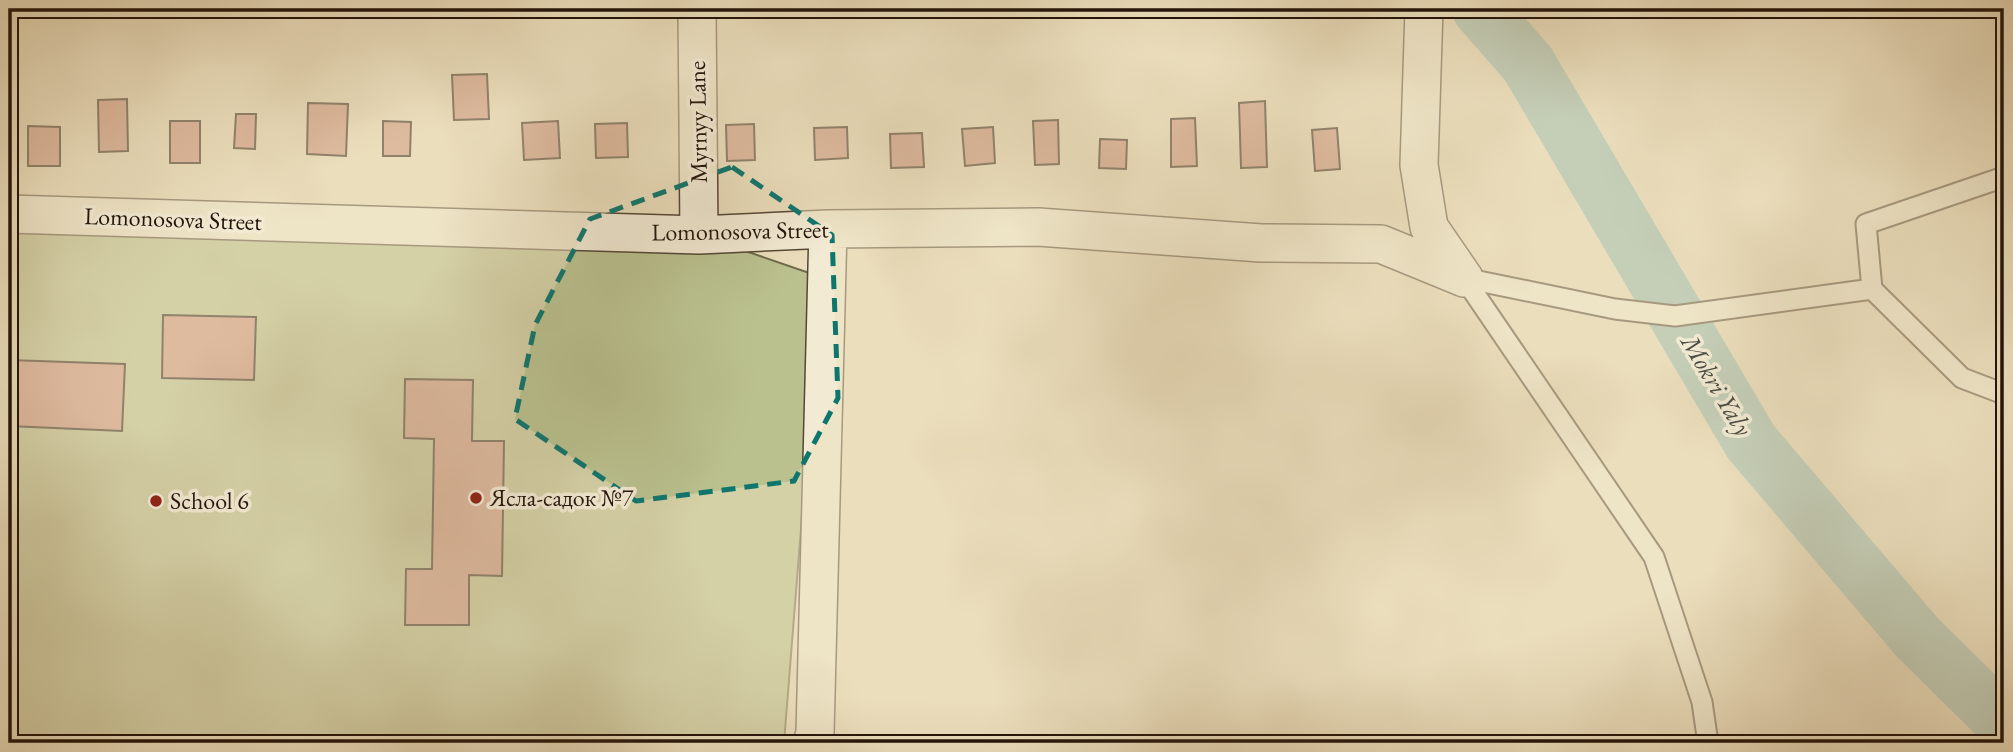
<svg xmlns="http://www.w3.org/2000/svg" width="2013" height="752" viewBox="0 0 2013 752" font-family="'EB Garamond',serif">
<style>
.green{fill:#bac18f;stroke:#6e6a4c;stroke-width:2}
.lines{fill:none;stroke-linecap:round;stroke-linejoin:round}
.river{stroke:#98bcb4;stroke-width:56}
.building{fill:#ce8e7d;stroke:#23140a;stroke-width:2}
.service-casing{stroke:#554636;stroke-width:23}
.minor-casing{stroke:#554636;stroke-width:40}
.service{stroke:#f2ead3;stroke-width:19}
.minor{stroke:#f2ead3;stroke-width:37}
.marked{fill:none;stroke:#0f766e;stroke-width:5;stroke-dasharray:14 9;stroke-linejoin:round}
.poi-dot{fill:#8f2418;stroke:#f2ead3;stroke-width:2.5}
.labels{text-anchor:middle;stroke-width:7;stroke-linejoin:round;paint-order:stroke}
.street-label{font-size:24px;fill:#23140a;stroke:#f2ead3}
.poi-label{font-size:24px;fill:#23140a;stroke:#f2ead3;text-anchor:start}
.water-label{font-size:26px;font-style:italic;fill:#4c4f46;stroke:#f2ead3}
</style>
<rect width="100%" height="100%" fill="#ebdebc"/>
<filter id="stains"><feTurbulence type="fractalNoise" baseFrequency=".00286" numOctaves="4"/><feColorMatrix values="0 0 0 0 .2 0 0 0 0 .09 0 0 0 0 .02 0 0 0 .5 -.17"/></filter>
<radialGradient id="worn" r=".72"><stop offset=".6" stop-color="#630" stop-opacity="0"/><stop offset="1" stop-color="#630" stop-opacity=".3"/></radialGradient>
<path class="green" d="M 9,214 L 699,235 L 821,277 L 784,743 L 9,743 Z"/>
<g class="lines">
<path class="river" d="M 1480,9 L 1528,64 L 1751,442 L 1917,637 L 2004,723"/>
</g>
<path class="building" d="M 487,74 L 489,119 L 454,120 L 452,75 Z
M 127,99 L 128,151 L 99,152 L 98,100 Z
M 1265,101 L 1267,167 L 1241,168 L 1239,103 Z
M 308,103 L 348,104 L 346,156 L 307,154 Z
M 236,114 L 256,114 L 255,149 L 234,148 Z
M 1195,118 L 1197,166 L 1171,167 L 1171,119 Z
M 1058,120 L 1059,164 L 1035,165 L 1033,121 Z
M 170,121 L 200,121 L 200,163 L 170,163 Z
M 383,121 L 411,122 L 410,156 L 383,156 Z
M 558,121 L 560,158 L 524,160 L 522,123 Z
M 627,123 L 628,157 L 596,158 L 595,124 Z
M 754,124 L 755,160 L 727,161 L 726,125 Z
M 28,126 L 60,127 L 60,166 L 28,166 Z
M 847,127 L 848,158 L 815,160 L 814,128 Z
M 993,127 L 995,163 L 965,166 L 962,129 Z
M 1337,128 L 1340,169 L 1315,171 L 1312,130 Z
M 922,133 L 924,167 L 891,168 L 890,134 Z
M 1100,139 L 1127,140 L 1126,169 L 1099,168 Z
M 163,315 L 256,317 L 254,380 L 162,378 Z
M 9,360 L 125,364 L 122,431 L 9,426 Z
M 405,379 L 473,380 L 472,441 L 504,441 L 502,576 L 469,575 L 469,625 L 405,625 L 406,569 L 432,569 L 434,439 L 404,438 Z"/>
<g class="lines">
<defs>
<path id="service" d="M 1464,278 L 1615,309 L 1675,316 L 1872,289 L 1962,378 L 2004,394
M 1464,278 L 1654,557 L 1702,702 L 1708,743
M 1872,289 L 1866,224 L 2004,177"/>
<path id="minor" d="M 697,9 L 699,235
M 1424,9 L 1419,165 L 1429,227 L 1464,278
M 9,214 L 699,235 L 828,229 L 1038,227 L 1261,243 L 1381,244 L 1464,278
M 812,743 L 815,733 L 828,229"/>
</defs>
<use href="#service" class="service-casing"/>
<use href="#minor" class="minor-casing"/>
<use href="#service" class="service"/>
<use href="#minor" class="minor"/>
</g>
<path d="M0 0H2013V752H0ZM 732,167 L 832,235 L 838,398 L 794,481 L 636,501 L 515,419 L 535,325 L 590,219 Z" fill="#ebdebc" fill-opacity=".55" fill-rule="evenodd"/>
<path class="marked" d="M 732,167 L 832,235 L 838,398 L 794,481 L 636,501 L 515,419 L 535,325 L 590,219 Z"/>
<g class="poi-dot">
<circle cx="476" cy="498" r="7"/>
<circle cx="156" cy="501" r="7"/>
</g>
<g class="labels">
<g class="street-label">
<text transform="translate(698 122) rotate(-91)" y="8">Myrnyy Lane</text>
<text transform="translate(173 219) rotate(2)" y="8">Lomonosova Street</text>
<text transform="translate(740 231) rotate(-1)" y="8">Lomonosova Street</text>
</g>
<g class="poi-label">
<text x="490" y="506">Ясла-садок №7</text>
<text x="170" y="509">School 6</text>
</g>
<g class="water-label">
<text transform="translate(1717 385) rotate(59)" y="9">Mokri Yaly</text>
</g>
</g>
<rect width="2013" height="752" fill="none" stroke="#ebdebc" stroke-width="35"/>
<rect x="10" y="10" width="1992" height="731" fill="none" stroke="#23140a" stroke-width="3.5"/>
<rect x="18" y="18" width="1978" height="717" fill="none" stroke="#23140a" stroke-width="2"/>
<rect width="100%" height="100%" filter="url(#stains)"/>
<rect width="100%" height="100%" fill="url(#worn)"/>
</svg>
